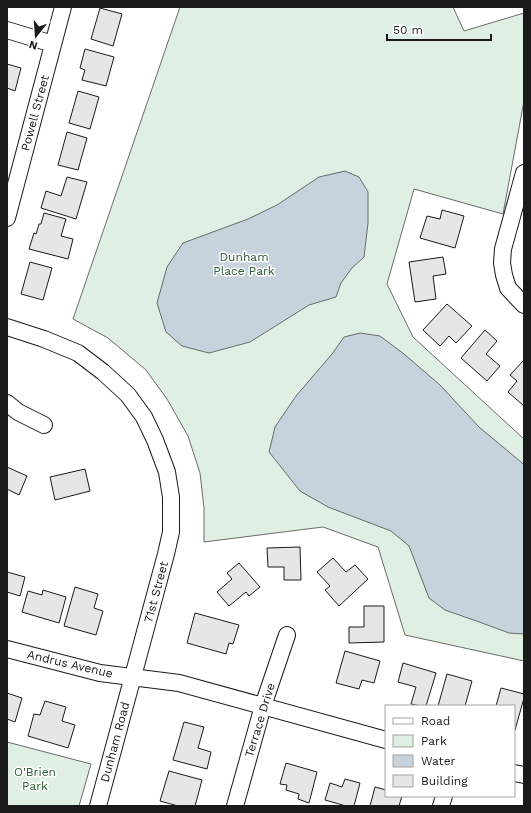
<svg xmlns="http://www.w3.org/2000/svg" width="531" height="813" viewBox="0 0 531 813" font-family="'Work Sans',sans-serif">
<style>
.green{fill:#e0efe3;stroke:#6a6a6a}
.water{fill:#c6d2dc;stroke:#6a6a6a}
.building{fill:#e6e6e6;stroke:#1a1a1a}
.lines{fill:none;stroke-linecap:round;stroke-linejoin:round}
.minor-casing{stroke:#1a1a1a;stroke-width:18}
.minor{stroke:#fff;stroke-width:16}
.labels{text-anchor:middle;stroke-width:3;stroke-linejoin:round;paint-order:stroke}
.street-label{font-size:12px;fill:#1a1a1a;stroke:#fff}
.park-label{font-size:12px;fill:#2b5a34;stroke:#fff}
</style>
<rect width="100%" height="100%" fill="#fff"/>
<path class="green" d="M 180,7 L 453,7 L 464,31 L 524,13 L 524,101 L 503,214 L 414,189 L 387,284 L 413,337 L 524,439 L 524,661 L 405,635 L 378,547 L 323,527 L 204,542 L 204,508 L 200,473 L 188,436 L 167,399 L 146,370 L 108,338 L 73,319 Z
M 7,742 L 91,764 L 79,806 L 7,806 Z"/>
<path class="water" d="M 345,171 L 359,177 L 368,192 L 368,223 L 364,257 L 352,268 L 341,283 L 336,297 L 309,305 L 250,342 L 209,353 L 182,346 L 166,332 L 157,303 L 167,267 L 183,243 L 248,219 L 277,205 L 319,177 Z
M 360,333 L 380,336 L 404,354 L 440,385 L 479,427 L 521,462 L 524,465 L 524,634 L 509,633 L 482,623 L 445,610 L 429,598 L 409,546 L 391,531 L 328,507 L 300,491 L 269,452 L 275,427 L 296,396 L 332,354 L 344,337 Z"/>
<path class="building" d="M 100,8 L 122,14 L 113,46 L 91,39 Z
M 85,49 L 114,57 L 106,86 L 82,80 L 85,70 L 80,68 Z
M 7,64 L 21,68 L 15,91 L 7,88 Z
M 78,91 L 99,97 L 90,129 L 69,123 Z
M 67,132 L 87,138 L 78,170 L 58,165 Z
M 67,177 L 87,182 L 76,219 L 41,208 L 46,191 L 61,196 Z
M 442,210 L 464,216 L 455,248 L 420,238 L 427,216 L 440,219 Z
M 44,213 L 66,219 L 61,236 L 73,239 L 68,259 L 29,249 L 34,233 L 36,234 L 39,224 L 41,224 Z
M 443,257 L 446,274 L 433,276 L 436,299 L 415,302 L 409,262 Z
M 30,262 L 52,268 L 43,300 L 21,294 Z
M 447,304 L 472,326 L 456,343 L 449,336 L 440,346 L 423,330 Z
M 485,330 L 497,341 L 486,354 L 500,366 L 487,381 L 461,358 Z
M 524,360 L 524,406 L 508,392 L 517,381 L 510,375 Z
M 7,467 L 27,476 L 19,495 L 7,489 Z
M 85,469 L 90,491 L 55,500 L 50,477 Z
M 300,547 L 301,580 L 284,580 L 284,567 L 268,567 L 267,548 Z
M 333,558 L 346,572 L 355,565 L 368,579 L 339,606 L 325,590 L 330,586 L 317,572 Z
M 239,563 L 260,587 L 249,596 L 246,592 L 229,606 L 217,592 L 232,579 L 227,573 Z
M 7,572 L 25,577 L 20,596 L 7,592 Z
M 75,587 L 98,594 L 94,608 L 103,611 L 96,635 L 64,626 Z
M 43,590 L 66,597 L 59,623 L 22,612 L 28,591 L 42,595 Z
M 364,606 L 384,606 L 384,642 L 349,643 L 349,627 L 364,627 Z
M 195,613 L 239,625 L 233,644 L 229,643 L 226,654 L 187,643 Z
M 345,651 L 380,661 L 374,683 L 362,680 L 359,689 L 336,683 Z
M 403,663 L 436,673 L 426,706 L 420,706 L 411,704 L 416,687 L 398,682 Z
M 447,674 L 472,681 L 465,706 L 438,706 Z
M 501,688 L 524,694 L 524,698 L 515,730 L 514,730 L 514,706 L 496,706 Z
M 7,693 L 22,698 L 15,722 L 7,719 Z
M 45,701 L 66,707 L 62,721 L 75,725 L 68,748 L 28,736 L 34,714 L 40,715 Z
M 184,722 L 204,727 L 198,748 L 211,752 L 207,769 L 173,760 Z
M 286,763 L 317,772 L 309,803 L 298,799 L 299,794 L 286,790 L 287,785 L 280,784 Z
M 169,771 L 202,780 L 195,806 L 178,806 L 160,801 Z
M 345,779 L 360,783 L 354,806 L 346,806 L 325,800 L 330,783 L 342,787 Z
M 375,787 L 386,790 L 386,796 L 402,796 L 399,806 L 370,806 Z"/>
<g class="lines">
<defs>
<path id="minor" d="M 7,30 L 53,44
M 524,173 L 503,249 L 502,263 L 504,275 L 508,288 L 524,305
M 7,218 L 63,7
M 7,327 L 44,339 L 78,353 L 103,372 L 128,395 L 144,417 L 155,440 L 167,472 L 171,497 L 171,532 L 166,554 L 98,806
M 7,403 L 18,412 L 44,425
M 7,649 L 100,673 L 179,683 L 386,740
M 514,773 L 524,775
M 235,806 L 263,706 L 287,635
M 441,806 L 444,796"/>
</defs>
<use href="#minor" class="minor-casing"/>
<use href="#minor" class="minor"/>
</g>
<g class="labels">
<g class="street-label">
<text transform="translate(35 113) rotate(-75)" y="4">Powell Street</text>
<text transform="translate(156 592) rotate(-75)" y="4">71st Street</text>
<text transform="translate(70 664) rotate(13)" y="4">Andrus Avenue</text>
<text transform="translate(260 720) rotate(-73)" y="4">Terrace Drive</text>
<text transform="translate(115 742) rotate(-75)" y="4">Dunham Road</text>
</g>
<g class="park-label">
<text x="244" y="261">Dunham<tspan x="244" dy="14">Place Park</tspan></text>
<text x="35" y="776">O'Brien<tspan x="35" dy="14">Park</tspan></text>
</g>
</g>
<rect width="531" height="813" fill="none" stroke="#1a1a1a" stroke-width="16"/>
<rect x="385" y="705" width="130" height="92" fill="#ffffff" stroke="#a3a3a3"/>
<rect x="393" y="718" width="20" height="6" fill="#ffffff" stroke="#a3a3a3"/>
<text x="421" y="725" font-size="12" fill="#1a1a1a">Road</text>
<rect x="393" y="735" width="20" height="12" fill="#e0efe3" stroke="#a3a3a3"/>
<text x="421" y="745" font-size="12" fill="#1a1a1a">Park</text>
<rect x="393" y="755" width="20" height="12" fill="#c6d2dc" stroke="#a3a3a3"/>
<text x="421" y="765" font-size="12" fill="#1a1a1a">Water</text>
<rect x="393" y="775" width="20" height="12" fill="#e6e6e6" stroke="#a3a3a3"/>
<text x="421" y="785" font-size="12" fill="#1a1a1a">Building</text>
<g transform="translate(36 36) rotate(197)" stroke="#ffffff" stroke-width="3" paint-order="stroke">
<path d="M0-3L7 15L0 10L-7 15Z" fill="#1a1a1a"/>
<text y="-6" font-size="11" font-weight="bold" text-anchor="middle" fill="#1a1a1a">N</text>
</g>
<path d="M387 34v6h104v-6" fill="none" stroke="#1a1a1a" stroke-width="2"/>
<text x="393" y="34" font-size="12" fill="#1a1a1a" stroke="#ffffff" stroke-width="3" paint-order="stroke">50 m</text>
</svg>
